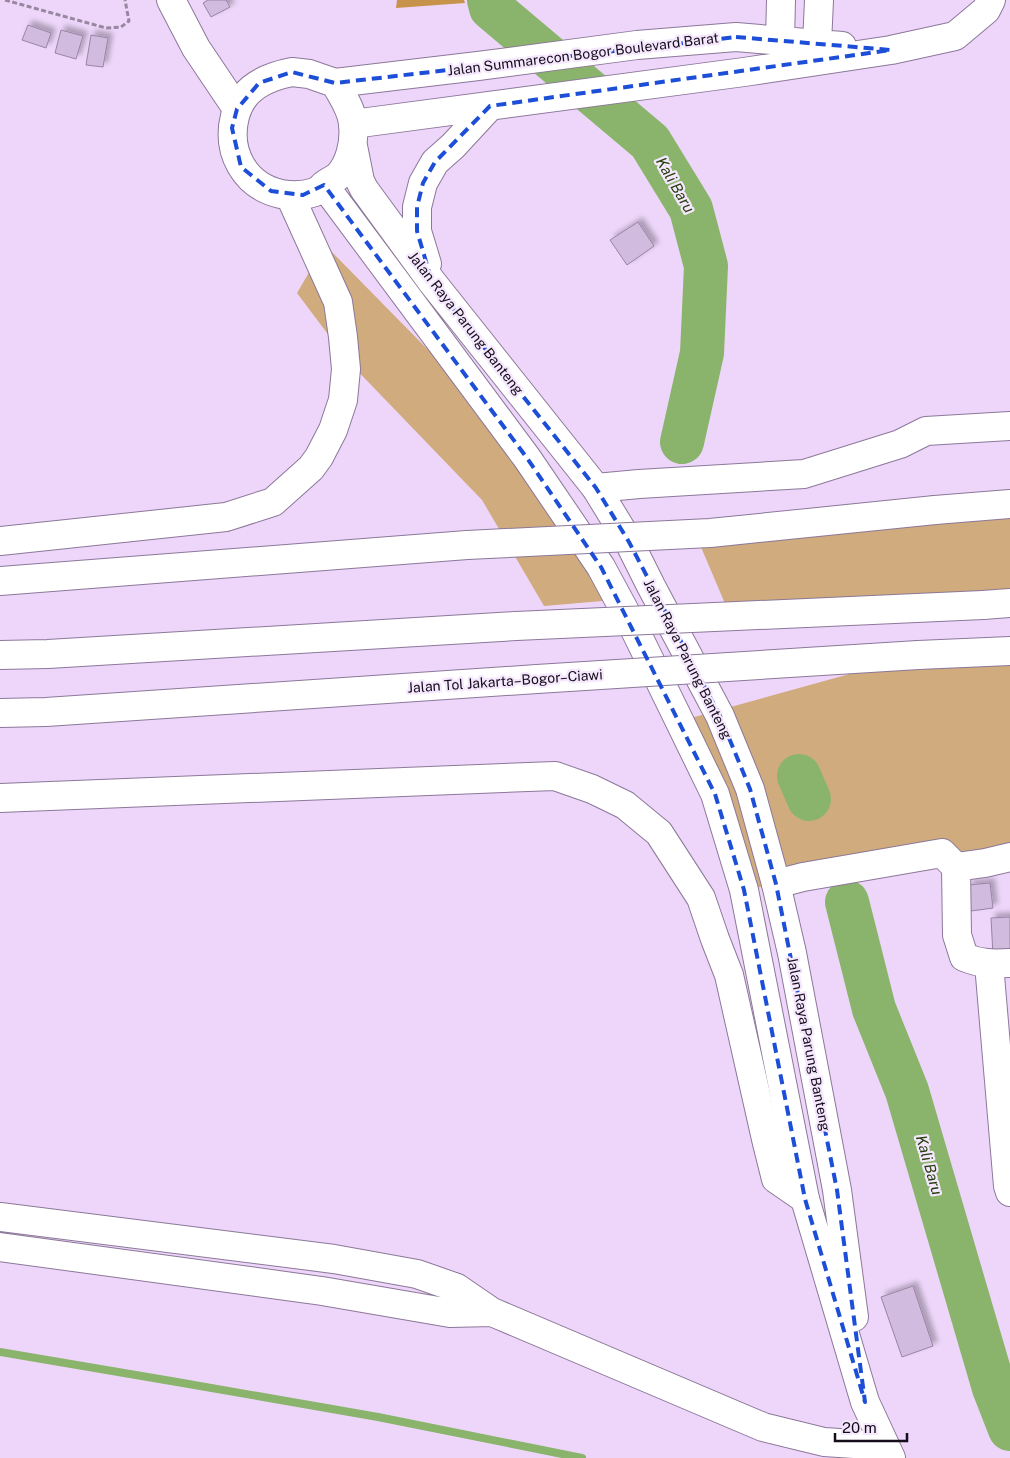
<svg xmlns="http://www.w3.org/2000/svg" width="1010" height="1458" viewBox="0 0 1010 1458" font-family="'Public Sans',sans-serif">
<style>
.green{fill:#d0ab7d}
.forest{fill:#c79249}
.lines{fill:none;stroke-linecap:round;stroke-linejoin:round}
.stream{stroke:#8ab46b;stroke-width:8}
.river{stroke:#8ab46b;stroke-width:44}
.building{fill:#d1bbde;stroke:#9984a5;filter:url(#shadow)}
.minor-casing{stroke:#8c7899;stroke-width:30}
.major-casing{stroke:#8c7899;stroke-width:30}
.highway-casing{stroke:#8c7899;stroke-width:30}
.path{stroke:#9887a1;stroke-width:3;stroke-dasharray:5 2.5;stroke-linecap:butt}
.minor{stroke:#fff;stroke-width:28}
.major{stroke:#fff;stroke-width:28}
.highway{stroke:#fff;stroke-width:28}
.highway-bridge-casing{stroke:#8c7899;stroke-width:30;stroke-linecap:butt}
.highway-bridge{stroke:#fff;stroke-width:28}
.marked{fill:none;stroke:#1d4ed8;stroke-width:4;stroke-dasharray:10 6;stroke-linejoin:round}
.labels{text-anchor:middle;stroke-width:4.5;stroke-linejoin:round;paint-order:stroke}
.street-label{font-size:14px;fill:#150d19;stroke:#f5e7fd}
.water-label{font-size:15px;font-style:italic;fill:#243e09;stroke:#f5e7fd}
</style>
<defs>
<filter id="shadow"><feDropShadow dx="4.5" dy="-4.5" stdDeviation="2.5" flood-color="#0004"/></filter>
</defs>
<rect width="100%" height="100%" fill="#edd6fa"/>
<path class="green" d="M 325,245 L 553,477 L 614,600 L 544,606 L 482,500 L 348,361 L 297,293 Z
M 1010,504 L 1010,603 L 732,620 L 695,533 Z
M 1010,651 L 1010,857 L 942,853 L 744,890 L 680,721 L 918,655 Z"/>
<path class="forest" d="M 397,0 L 464,0 L 465,3 L 396,8 Z"/>
<g class="lines">
<path class="stream" d="M 0,1352 L 177,1382 L 378,1417 L 582,1458"/>
<path class="river" d="M 489,0 L 491,8 L 650,142 L 691,209 L 706,266 L 702,353 L 682,442
M 799,776 L 809,799
M 847,902 L 874,1009 L 907,1091 L 994,1388 L 1010,1429"/>
</g>
<path class="building" d="M 208,0 L 226,0 L 230,7 L 211,17 L 203,3 Z
M 28,25 L 51,33 L 46,48 L 22,40 Z
M 61,30 L 83,36 L 76,59 L 55,53 Z
M 91,35 L 108,38 L 103,67 L 86,65 Z
M 638,222 L 654,246 L 627,265 L 610,240 Z
M 990,883 L 993,908 L 971,911 L 968,885 Z
M 1010,917 L 1010,954 L 993,955 L 991,918 Z
M 913,1286 L 933,1346 L 902,1357 L 881,1297 Z"/>
<g class="lines">
<defs>
<path id="minor" d="M 171,0 L 196,48 L 237,109
M 780,41 L 781,0
M 817,44 L 819,0
M 335,83 L 478,66 L 637,45 L 736,37 L 842,46
M 353,124 L 744,72 L 891,50 L 955,36 L 986,10 L 991,0
M 596,488 L 639,484 L 804,474 L 900,444 L 926,431 L 1010,426
M 956,867 L 957,935 L 964,957 C 981,964 992,964 1010,963
M 776,884 L 803,877 L 942,853 L 956,867 L 985,863 L 1010,857
M 989,964 L 1008,1186 L 1010,1192
M 0,1217 L 334,1259 L 417,1274 L 457,1288 L 492,1312 L 763,1427 L 824,1442 L 885,1446
M 0,1247 L 322,1291 L 450,1313 L 492,1312"/>
<path id="major" d="M 292,72 L 309,74 L 335,83 C 342,96 352,109 353,124 C 355,142 350,165 337,177 C 334,179 330,181 327,183 C 323,186 319,190 315,192 C 304,196 292,196 281,194 C 244,186 226,151 235,116 C 242,88 266,77 292,72 Z
M 353,146 L 360,181 L 364,189 L 432,282 L 596,488 L 629,542 L 651,586 L 720,716 L 750,789 L 776,884 L 792,953 L 837,1190 L 854,1317
M 324,185 L 527,458 L 601,567 L 635,630 L 715,794 L 744,890 L 805,1199 L 865,1402 L 891,1458
M 427,264 L 417,231 L 417,207 L 423,183 L 435,162 L 453,146 L 490,106"/>
<path id="highway" d="M 935,510 L 1010,504
M 0,541 L 226,517 L 273,502 L 311,468 L 319,457 L 333,430 L 343,400 L 346,369 L 343,337 L 338,302 L 290,196
M 0,581 L 467,545
M 983,605 L 1010,603
M 0,655 L 48,654 L 516,626
M 918,655 L 1010,651
M 0,713 L 46,712 L 537,679
M 0,798 L 555,776 L 592,789 L 625,805 L 659,833 L 701,898 L 715,939 L 729,975 L 766,1139 L 776,1179 L 805,1199"/>
</defs>
<use href="#minor" class="minor-casing"/>
<use href="#major" class="major-casing"/>
<use href="#highway" class="highway-casing"/>
<path class="path" d="M 5,0 L 106,28 L 121,27 L 129,21 L 125,0"/>
<use href="#minor" class="minor"/>
<use href="#major" class="major"/>
<use href="#highway" class="highway"/>
<defs>
<path id="highway-bridge" d="M 467,545 L 710,533 L 935,510
M 516,626 L 983,605
M 537,679 L 918,655"/>
</defs>
<use href="#highway-bridge" class="highway-bridge-casing"/>
<use href="#highway-bridge" class="highway-bridge"/>
</g>
<path class="marked" d="M 736,37 L 891,50 L 490,106 L 435,162 L 423,183 L 417,207 L 417,231 L 432,282 L 596,488 L 629,542 L 720,716 L 750,789 L 776,884 L 837,1190 L 865,1402 L 805,1199 L 744,890 L 715,794 L 601,567 L 527,458 L 324,185 L 303,195 L 271,191 L 241,167 L 232,128 L 237,109 L 259,83 L 292,72 L 335,83 Z"/>
<g class="labels">
<g class="street-label">
<text transform="translate(583 54) rotate(-7)" y="5">Jalan Summarecon Bogor Boulevard Barat</text>
<text transform="translate(466 323) rotate(52)" y="5">Jalan Raya Parung Banteng</text>
<text transform="translate(688 659) rotate(63)" y="5">Jalan Raya Parung Banteng</text>
<text transform="translate(505 681) rotate(-4)" y="5">Jalan Tol Jakarta–Bogor–Ciawi</text>
<text transform="translate(809 1044) rotate(79)" y="5">Jalan Raya Parung Banteng</text>
</g>
<g class="water-label">
<text transform="translate(675 185) rotate(60)" y="5">Kali Baru</text>
<text transform="translate(929 1165) rotate(74)" y="5">Kali Baru</text>
</g>
</g>
<path d="M835 1433v8h72v-8" fill="none" stroke="#150d19" stroke-width="2.5"/>
<text x="842" y="1433" font-size="15" fill="#150d19" stroke="#f5e7fd" stroke-width="4" paint-order="stroke">20 m</text>
</svg>
